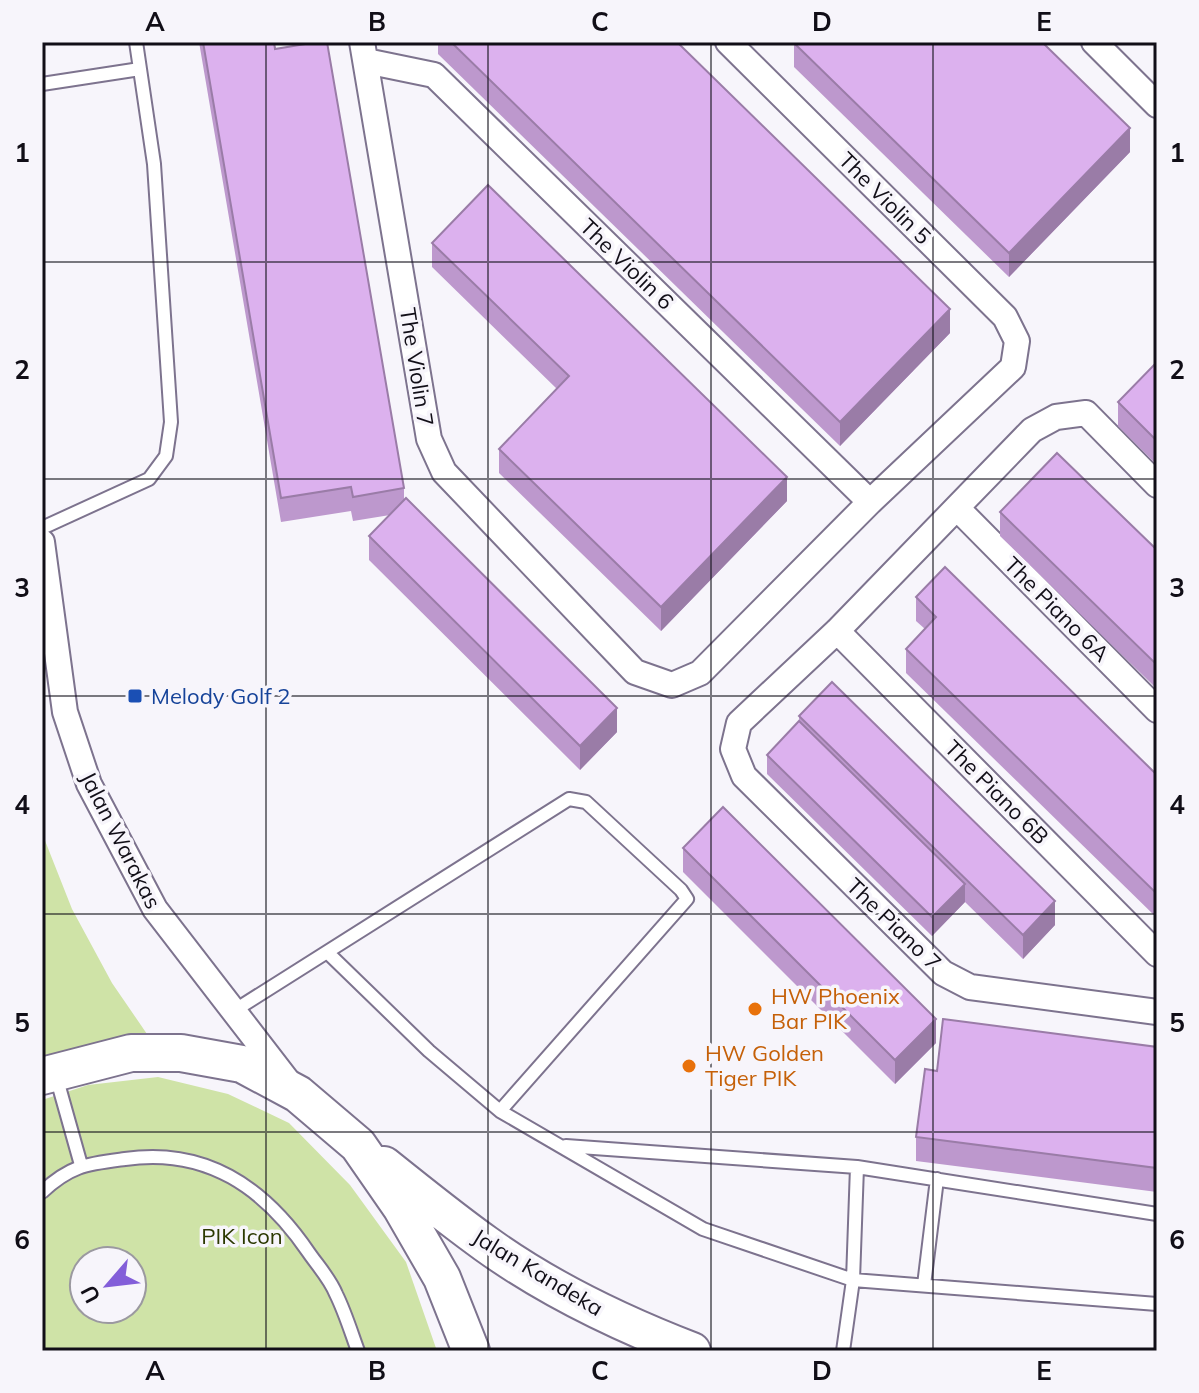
<svg xmlns="http://www.w3.org/2000/svg" width="1199" height="1393" viewBox="0 0 1199 1393" font-family="Mulish,sans-serif">
<style>
.green{fill:#cfe3a7;fill-rule:evenodd}
.lines{fill:none;stroke-linecap:round;stroke-linejoin:round}
.lane-casing{stroke:#7d738e;stroke-width:16}
.street-casing{stroke:#7d738e;stroke-width:28}
.secondary-casing{stroke:#7d738e;stroke-width:40}
.lane{stroke:#fff;stroke-width:12}
.street{stroke:#fff;stroke-width:24}
.secondary{stroke:#fff;stroke-width:36}
.wall{fill:#bd98cd}
.shaded-wall{fill:#9a7ca7}
.building{fill:#dcb1ee;stroke:#9a7ca7;stroke-width:2}
.grid{fill:none;stroke:#110e17;stroke-width:2;stroke-opacity:0.55}
.transit-dot{fill:#1a4fb4;stroke:#f7f5fb;stroke-width:3}
.food-dot{fill:#e8710a;stroke:#f7f5fb;stroke-width:3}
.labels{text-anchor:middle;stroke-width:7;stroke-linejoin:round;paint-order:stroke}
.street-label{font-size:22px;fill:#110e17;stroke:#f7f5fb}
.transit-label{font-size:22px;fill:#164399;stroke:#f7f5fb;text-anchor:start}
.food-label{font-size:22px;fill:#c56008;stroke:#f7f5fb;text-anchor:start}
.park-label{font-size:22px;fill:#2c3902;stroke:#f7f5fb}
.neatline{fill:none;stroke:#110e17;stroke-width:3}
.grid-label{font-size:26px;text-anchor:middle;font-weight:bold;fill:#110e17}
</style>
<rect width="100%" height="100%" fill="#f7f5fb"/>
<path class="green" d="M 42,833 L 72,909 L 112,983 L 147,1034 L 143,1043 L 42,1066 Z
M 158,1077 L 228,1094 L 289,1123 L 350,1185 L 406,1262 L 437,1351 L 42,1351 L 42,1100 L 88,1085 ZM 84,1261 L 132,1261 L 132,1309 L 84,1309 Z"/>
<g class="lines">
<defs>
<path id="lane" d="M 42,84 L 140,69
M 42,528 L 149,479 L 166,456 L 171,422 L 154,164 L 136,42
M 327,952 L 429,1051 L 500,1111 L 703,1229 L 853,1280 L 1157,1304
M 232,1012 L 569,799 L 586,802 L 681,890 L 687,899 L 500,1111
M 56,1076 L 81,1165
M 566,1146 L 857,1167 L 853,1280 L 843,1351
M 857,1167 L 1157,1214
M 42,1192 C 71,1165 87,1164 125,1159 C 207,1147 265,1188 309,1253 C 318,1266 330,1279 336,1294 C 345,1312 351,1332 358,1351
M 924,1285 L 937,1179"/>
<path id="street" d="M 362,42 L 429,439 L 444,472 L 635,672 L 672,685 L 700,673 L 870,502 L 1013,367 L 1017,341 L 1005,317 L 728,42
M 1094,42 L 1157,105
M 366,61 L 434,75 L 870,502
M 1157,485 L 1086,413 L 1056,417 L 1032,430 L 837,631 L 739,723 L 733,749 L 744,776 L 943,973 L 970,987 L 1157,1012
M 957,508 L 1157,710
M 42,542 L 65,712 L 89,784 L 155,909 L 290,1084
M 837,631 L 1157,954"/>
<path id="secondary" d="M 42,1076 L 131,1053 L 181,1053 L 242,1064 L 298,1094 L 358,1145 L 401,1207 L 442,1278 L 471,1351
M 384,1165 C 418,1192 451,1219 486,1244 C 547,1288 622,1324 692,1351"/>
</defs>
<use href="#lane" class="lane-casing"/>
<use href="#street" class="street-casing"/>
<use href="#secondary" class="secondary-casing"/>
<use href="#lane" class="lane"/>
<use href="#street" class="street"/>
<use href="#secondary" class="secondary"/>
</g>
<path class="wall" d="M 199,42 L 274,42 L 404,488 L 404,501 L 617,732 L 580,770 L 369,560 L 369,536 L 390,515 L 353,521 L 351,511 L 281,522 Z
M 438,42 L 677,42 L 950,333 L 840,446 L 438,54 Z
M 794,43 L 1130,152 L 1009,277 L 794,67 Z
M 432,243 L 787,501 L 661,631 L 499,473 L 499,449 L 557,389 L 432,267 Z
M 1157,367 L 1157,465 L 1118,426 L 1118,402 Z
M 1000,512 L 1157,550 L 1157,689 L 1000,536 Z
M 916,597 L 1157,775 L 1157,918 L 906,673 L 906,649 L 925,629 L 916,621 Z
M 799,716 L 1055,925 L 1023,959 L 965,902 L 932,936 L 767,774 L 767,755 L 799,721 Z
M 683,848 L 936,1043 L 895,1084 L 683,872 Z
M 1157,1047 L 1157,1192 L 916,1161 L 916,1137 L 937,1071 Z"/>
<path class="shaded-wall" d="M 1130,128 L 1130,152 L 1009,277 L 1009,253 Z
M 950,309 L 950,333 L 840,446 L 840,422 Z
M 787,477 L 787,501 L 661,631 L 661,607 Z
M 617,708 L 617,732 L 580,770 L 580,746 Z
M 965,884 L 965,902 L 932,936 L 932,917 Z
M 1055,901 L 1055,925 L 1023,959 L 1023,935 Z
M 936,1019 L 936,1043 L 895,1084 L 895,1060 Z"/>
<path class="building" d="M 203,42 L 274,42 L 275,49 L 317,42 L 327,42 L 404,488 L 353,497 L 351,487 L 281,498 Z
M 451,42 L 677,42 L 950,309 L 840,422 Z
M 795,42 L 1042,42 L 1130,128 L 1009,253 L 794,43 Z
M 488,185 L 787,477 L 661,607 L 499,449 L 569,376 L 432,243 Z
M 1154,365 L 1157,367 L 1157,441 L 1118,402 Z
M 1057,453 L 1157,550 L 1157,665 L 1000,512 Z
M 406,498 L 617,708 L 580,746 L 369,536 Z
M 945,567 L 1157,775 L 1157,894 L 906,649 L 936,617 L 916,597 Z
M 832,682 L 1055,901 L 1023,935 L 799,716 Z
M 799,721 L 965,884 L 932,917 L 767,755 Z
M 723,807 L 936,1019 L 895,1060 L 683,848 Z
M 943,1019 L 1157,1047 L 1157,1168 L 916,1137 L 925,1069 L 937,1071 Z"/>
<path class="grid" d="M 266,42 L 266,1351M 488,42 L 488,1351M 711,42 L 711,1351M 933,42 L 933,1351M 42,262 L 1157,262M 42,479 L 1157,479M 42,696 L 1157,696M 42,914 L 1157,914M 42,1132 L 1157,1132"/>
<rect class="transit-dot" x="127" y="688" width="16" height="16" rx="4"/>
<g class="food-dot">
<circle cx="755" cy="1009" r="8"/>
<circle cx="689" cy="1066" r="8"/>
</g>
<g class="labels">
<g class="street-label">
<text transform="translate(885 198) rotate(45)" y="8">The Violin 5</text>
<text transform="translate(627 264) rotate(44)" y="8">The Violin 6</text>
<text transform="translate(417 367) rotate(81)" y="8">The Violin 7</text>
<text transform="translate(1057 609) rotate(45)" y="8">The Piano 6A</text>
<text transform="translate(997 792) rotate(45)" y="8">The Piano 6B</text>
<text transform="translate(121 840) rotate(63)" y="8">Jalan Warakas</text>
<text transform="translate(894 924) rotate(44)" y="8">The Piano 7</text>
<text transform="translate(538 1272) rotate(31)" y="8">Jalan Kandeka</text>
</g>
<g class="transit-label">
<text x="151" y="704">Melody Golf 2</text>
</g>
<g class="food-label">
<text x="771" y="1004">HW Phoenix<tspan x="771" dy="25">Bar PIK</tspan></text>
<text x="705" y="1061">HW Golden<tspan x="705" dy="25">Tiger PIK</tspan></text>
</g>
<g class="park-label">
<text x="242" y="1244">PIK Icon</text>
</g>
</g>
<rect width="1199" height="1393" fill="none" stroke="#f7f5fb" stroke-width="88"/>
<g transform="translate(108 1285) rotate(242)"><circle r="38" fill="#f7f5fb" stroke="#9b99a0" stroke-width="2"/>
<path d="M0-6L14 30L0 20L-14 30Z" fill="#835ed9"/>
<text y="-12" font-size="22" font-weight="bold" text-anchor="middle" fill="#110e17">U</text>
</g>
<rect x="44" y="44" width="1111" height="1305" class="neatline"/>
<g class="grid-label">
<text x="155" y="31">A</text>
<text x="377" y="31">B</text>
<text x="600" y="31">C</text>
<text x="822" y="31">D</text>
<text x="1044" y="31">E</text>
<text x="22" y="162">1</text>
<text x="1177" y="162">1</text>
<text x="22" y="379">2</text>
<text x="1177" y="379">2</text>
<text x="22" y="597">3</text>
<text x="1177" y="597">3</text>
<text x="22" y="814">4</text>
<text x="1177" y="814">4</text>
<text x="22" y="1032">5</text>
<text x="1177" y="1032">5</text>
<text x="22" y="1249">6</text>
<text x="1177" y="1249">6</text>
<text x="155" y="1380">A</text>
<text x="377" y="1380">B</text>
<text x="600" y="1380">C</text>
<text x="822" y="1380">D</text>
<text x="1044" y="1380">E</text>
</g>
</svg>
